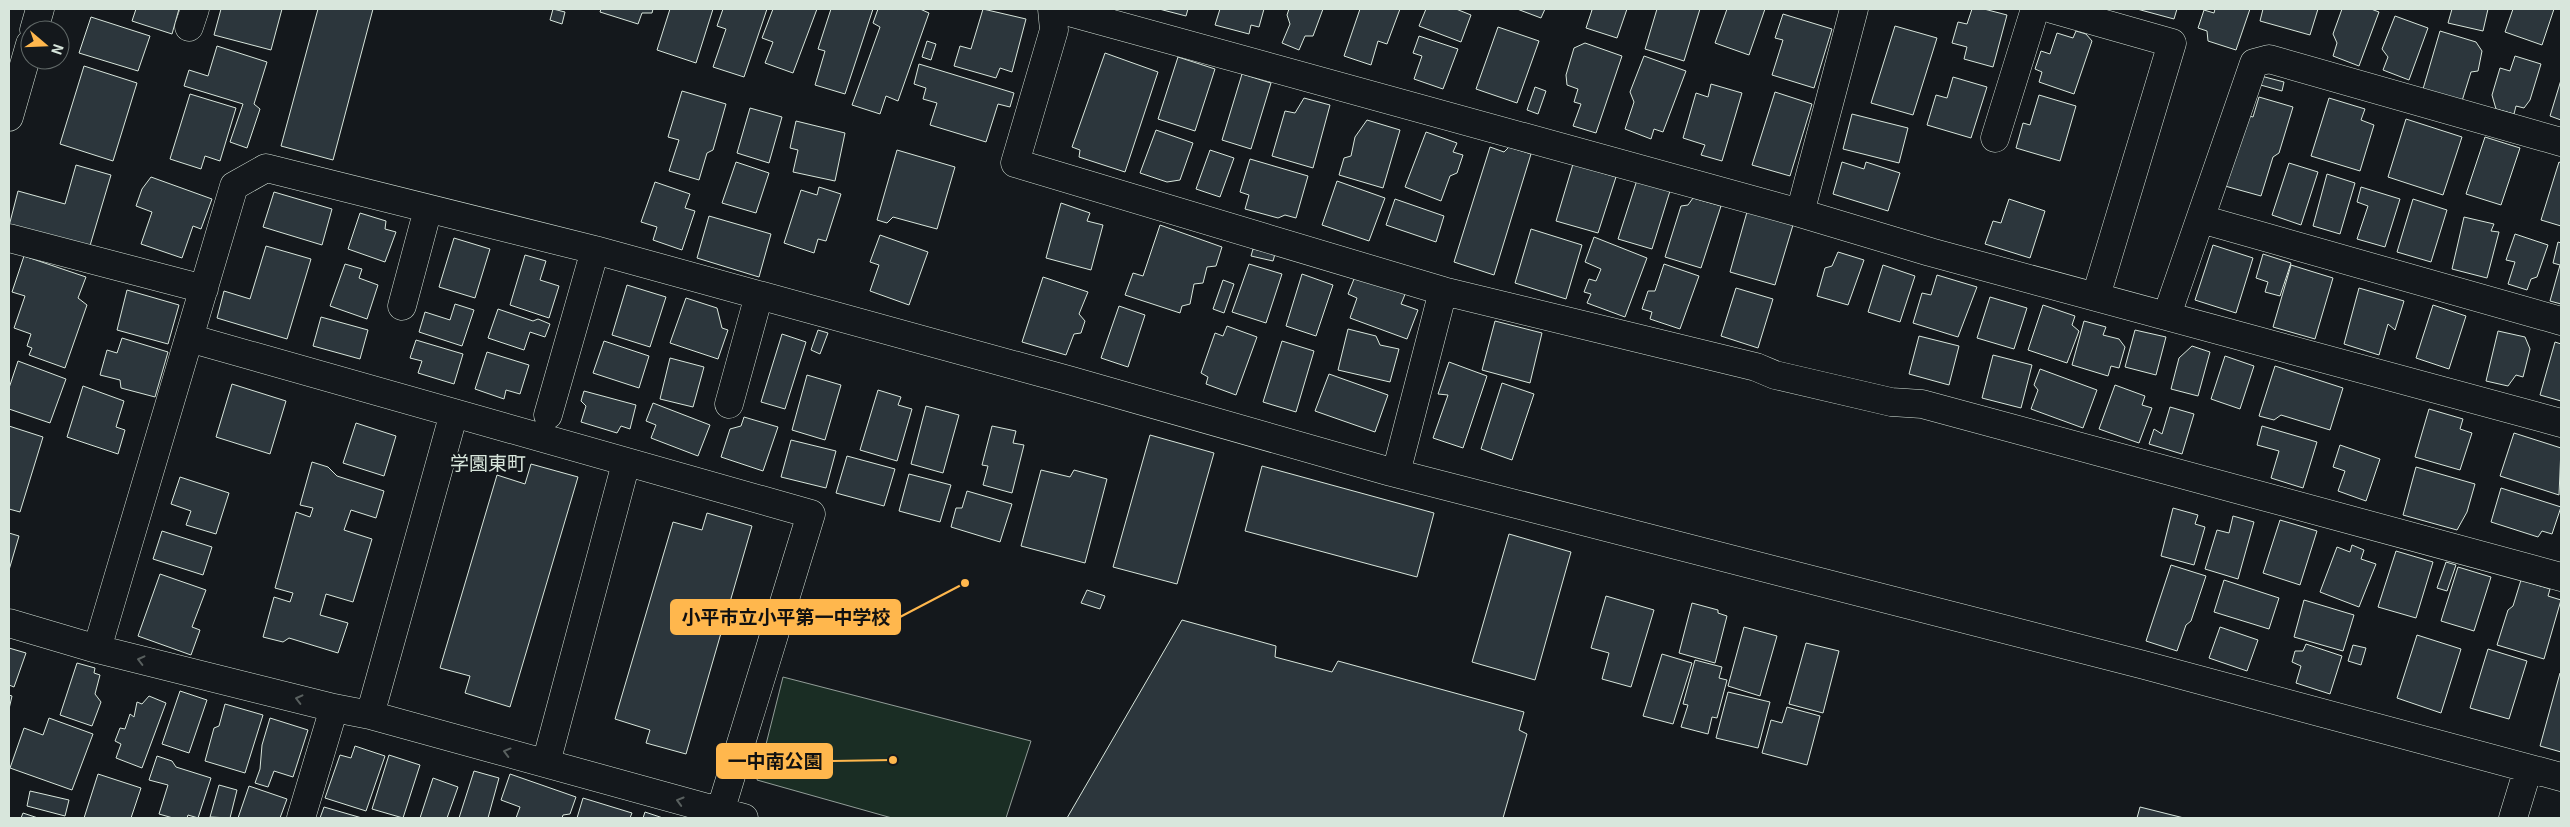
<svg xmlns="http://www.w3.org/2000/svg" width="2570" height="827" viewBox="0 0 2570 827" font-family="Georgia,'Noto Sans JP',serif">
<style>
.green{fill:#1a2d24;stroke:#939e99}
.building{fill:#2c363c;stroke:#d8e6dc}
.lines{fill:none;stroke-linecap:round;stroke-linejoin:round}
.minor-casing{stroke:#d8e6dc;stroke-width:29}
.minor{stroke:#14181c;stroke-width:28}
.oneway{stroke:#59605f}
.labels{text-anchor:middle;stroke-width:4;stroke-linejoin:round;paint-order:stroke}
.neighbourhood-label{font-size:19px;fill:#d8e6dc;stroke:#14181c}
.leader{fill:none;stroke:#ffb74d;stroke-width:2}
.callout-dot{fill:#ffb74d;stroke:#14181c;stroke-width:2}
.callout{fill:#ffb74d;stroke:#ffb74d;stroke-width:2}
.callout-label{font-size:19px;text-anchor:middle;font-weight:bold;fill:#111}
</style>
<rect width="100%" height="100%" fill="#14181c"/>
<path class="green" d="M 783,677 L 1031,741 L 1006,818 L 892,818 L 757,780 Z"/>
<path class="building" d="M 136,9 L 179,9 L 172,34 L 132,21 Z
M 221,9 L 282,9 L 271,50 L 214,35 Z
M 318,9 L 373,9 L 333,160 L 281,146 Z
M 553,9 L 565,12 L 562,24 L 550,20 Z
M 601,9 L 653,9 L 652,13 L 642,13 L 638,24 L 600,12 Z
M 670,9 L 713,9 L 696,63 L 657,50 Z
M 723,9 L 767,9 L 744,77 L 713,67 L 726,29 L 717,26 Z
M 773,9 L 817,9 L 793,73 L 765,63 L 773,42 L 762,38 Z
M 831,9 L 873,9 L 845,94 L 815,85 L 825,51 L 818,49 Z
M 878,9 L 920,9 L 929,13 L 898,101 L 886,96 L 880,114 L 852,105 L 880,27 L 873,23 Z
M 983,9 L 1026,19 L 1012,72 L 1000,68 L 996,78 L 954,66 L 960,46 L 971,49 Z
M 1159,9 L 1188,9 L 1186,16 Z
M 1220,9 L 1264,9 L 1259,27 L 1251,25 L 1249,34 L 1215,25 Z
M 1289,9 L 1323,9 L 1313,36 L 1305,36 L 1299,50 L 1282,43 L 1290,24 L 1287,15 Z
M 1360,9 L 1400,9 L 1387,44 L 1378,41 L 1371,65 L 1344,56 Z
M 1426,9 L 1456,9 L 1471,15 L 1461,42 L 1419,26 Z
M 1517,9 L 1545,9 L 1541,18 Z
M 1589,9 L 1627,9 L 1617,38 L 1586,28 L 1592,10 Z
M 1657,9 L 1700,9 L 1684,61 L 1645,49 Z
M 1727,9 L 1765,9 L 1749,55 L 1715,43 Z
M 1972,9 L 1984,9 L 2007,15 L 1993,67 L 1964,59 L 1967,47 L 1952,43 L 1958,22 L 1967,24 Z
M 2137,9 L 2177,9 L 2174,19 Z
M 2215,9 L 2250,9 L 2236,50 L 2208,41 L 2207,31 L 2198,28 L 2204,10 L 2214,13 Z
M 2263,9 L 2318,9 L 2310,35 L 2260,21 Z
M 2342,9 L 2371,9 L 2379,12 L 2359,66 L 2333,56 L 2337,43 L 2333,34 Z
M 2452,9 L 2488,9 L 2483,31 L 2448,23 Z
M 2513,9 L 2554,9 L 2542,45 L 2505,32 Z
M 1783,14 L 1832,29 L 1814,88 L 1772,75 L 1783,40 L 1775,38 Z
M 2395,16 L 2428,28 L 2409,80 L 2383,70 L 2388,57 L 2382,49 Z
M 91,17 L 150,36 L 138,71 L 79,53 Z
M 1895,26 L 1937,38 L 1913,115 L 1871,103 Z
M 1498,27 L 1539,41 L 1517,103 L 1476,89 Z
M 2076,31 L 2086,34 L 2092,41 L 2074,94 L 2039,82 L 2042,72 L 2035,69 L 2041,51 L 2050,54 L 2057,33 L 2073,38 Z
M 2440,31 L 2476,42 L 2482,51 L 2478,71 L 2471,72 L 2462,101 L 2423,89 Z
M 1419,36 L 1458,49 L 1443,89 L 1414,79 L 1422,56 L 1413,53 Z
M 927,41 L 936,44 L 931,60 L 922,57 Z
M 1585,43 L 1622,56 L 1596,133 L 1573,126 L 1581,104 L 1574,102 L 1578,89 L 1567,85 L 1566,75 L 1574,48 Z
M 217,46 L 267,62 L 254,104 L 260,109 L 247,148 L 230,142 L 243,104 L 184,86 L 189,70 L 208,76 Z
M 1105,53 L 1158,72 L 1125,172 L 1079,157 L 1080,150 L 1072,147 Z
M 1644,56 L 1686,71 L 1663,132 L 1654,129 L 1651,139 L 1625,129 L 1634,102 L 1630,92 Z
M 2515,56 L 2541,64 L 2530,100 L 2524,108 L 2516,106 L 2514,114 L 2496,109 L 2492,95 L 2500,68 L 2510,71 Z
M 1178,57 L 1215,69 L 1195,131 L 1158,119 Z
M 919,64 L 1014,93 L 1010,107 L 998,104 L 986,142 L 930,125 L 937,103 L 923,99 L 926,88 L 914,84 Z
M 84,66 L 137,83 L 113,161 L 60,144 Z
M 1242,74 L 1271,83 L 1251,149 L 1222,140 Z
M 2261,76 L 2284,82 L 2282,91 L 2257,84 Z
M 1953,77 L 1987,87 L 1971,138 L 1927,125 L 1936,95 L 1947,98 Z
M 2561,80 L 2561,120 L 2550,116 Z
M 1711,84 L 1742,93 L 1722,161 L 1701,155 L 1705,145 L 1683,138 L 1696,93 L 1708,97 Z
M 1535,87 L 1546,91 L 1538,114 L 1527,110 Z
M 682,91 L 726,104 L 713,150 L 707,153 L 699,180 L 669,171 L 679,140 L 668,137 Z
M 1775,92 L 1812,104 L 1790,176 L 1752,165 Z
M 190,94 L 236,108 L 220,161 L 205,156 L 201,169 L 170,159 Z
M 2039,95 L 2076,106 L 2060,161 L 2016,148 L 2023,123 L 2030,125 Z
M 2259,97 L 2293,107 L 2279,153 L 2273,157 L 2261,196 L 2225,186 L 2246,115 L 2253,117 Z
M 1304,98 L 1330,105 L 1313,168 L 1272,156 L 1285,111 L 1295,113 Z
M 2329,98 L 2365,109 L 2361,120 L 2374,125 L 2360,171 L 2311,156 Z
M 750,108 L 782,117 L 769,163 L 737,153 Z
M 1852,114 L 1908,128 L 1899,163 L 1843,149 Z
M 2406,119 L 2462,137 L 2443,195 L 2388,177 Z
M 1367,120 L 1400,130 L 1383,188 L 1339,175 L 1344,158 L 1351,156 L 1355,137 Z
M 796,121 L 845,133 L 835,181 L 793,172 L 798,150 L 790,148 Z
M 1156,130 L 1193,143 L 1180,180 L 1167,182 L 1140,173 Z
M 1426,132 L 1457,143 L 1453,152 L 1463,155 L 1457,173 L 1450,176 L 1441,201 L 1405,187 Z
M 2485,137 L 2520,148 L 2501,205 L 2466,194 Z
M 1490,147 L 1504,152 L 1509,147 L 1531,154 L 1494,275 L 1454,262 Z
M 897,150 L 955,167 L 937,229 L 893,217 L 887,223 L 877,220 Z
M 1210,150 L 1234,158 L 1220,197 L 1196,189 Z
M 1250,159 L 1308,176 L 1296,218 L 1285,215 L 1278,218 L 1245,209 L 1249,195 L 1240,192 Z
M 736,162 L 769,173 L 756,213 L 722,203 Z
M 1842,162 L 1864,169 L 1866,162 L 1900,173 L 1888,211 L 1833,194 Z
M 2559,162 L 2561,163 L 2561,226 L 2541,220 Z
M 2289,163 L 2318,172 L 2301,225 L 2272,215 Z
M 1573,164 L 1616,177 L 1598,233 L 1556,221 Z
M 76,165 L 111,175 L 89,249 L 9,226 L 18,191 L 65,204 Z
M 2327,174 L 2355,183 L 2340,234 L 2313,226 Z
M 151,177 L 212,199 L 201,229 L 193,226 L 182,258 L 141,244 L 152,212 L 136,206 L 142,189 Z
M 1637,180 L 1670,191 L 1652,249 L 1618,239 Z
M 1337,181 L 1385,198 L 1369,241 L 1322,225 Z
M 655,182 L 690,194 L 685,208 L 695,211 L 682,250 L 653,240 L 657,227 L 641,222 Z
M 819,187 L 841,194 L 826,241 L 818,239 L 814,253 L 784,243 L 801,190 L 817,195 Z
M 2361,187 L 2400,199 L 2385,247 L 2357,239 L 2368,206 L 2357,202 Z
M 274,192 L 332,209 L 322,245 L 263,227 Z
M 1693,198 L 1721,206 L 1701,268 L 1665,257 L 1681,206 L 1688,205 Z
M 1395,199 L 1444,216 L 1436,242 L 1386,225 Z
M 2009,199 L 2045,211 L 2030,258 L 1985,244 L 1993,221 L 2001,223 Z
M 2413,199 L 2447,210 L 2431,262 L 2397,252 Z
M 1061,203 L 1090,213 L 1087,221 L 1103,225 L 1091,270 L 1046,258 Z
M 1747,212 L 1793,225 L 1775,285 L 1730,272 Z
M 360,213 L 386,221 L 385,229 L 396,232 L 385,262 L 348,249 Z
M 709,216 L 771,234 L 759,277 L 697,258 Z
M 2464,217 L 2494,224 L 2491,231 L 2499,232 L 2487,278 L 2452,269 Z
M 1160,225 L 1222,247 L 1216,266 L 1207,267 L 1203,283 L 1194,284 L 1190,304 L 1182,306 L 1180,313 L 1125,295 L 1133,273 L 1143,276 Z
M 1531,229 L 1582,245 L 1566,299 L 1515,283 Z
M 2515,234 L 2548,245 L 2537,277 L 2531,279 L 2527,290 L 2508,284 L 2515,262 L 2506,260 Z
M 880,235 L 928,252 L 909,305 L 870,291 L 879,265 L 870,262 Z
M 1594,237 L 1647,258 L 1625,317 L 1587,303 L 1591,294 L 1584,292 L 1589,279 L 1596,281 L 1601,269 L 1585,262 Z
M 454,238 L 490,249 L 475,298 L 439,287 Z
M 2558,242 L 2561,243 L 2561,304 L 2550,301 L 2560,265 L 2553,263 Z
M 2213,245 L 2253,258 L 2236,313 L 2195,300 Z
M 266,246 L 311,259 L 287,339 L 217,318 L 224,291 L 250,299 Z
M 1253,249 L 1275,254 L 1273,261 L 1251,256 Z
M 1838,252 L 1864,260 L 1848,305 L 1817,296 L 1825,268 L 1832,266 Z
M 2263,254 L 2291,263 L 2280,296 L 2265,292 L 2268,282 L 2256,278 Z
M 525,255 L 546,261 L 540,280 L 559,286 L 549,318 L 510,305 Z
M 24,256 L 86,277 L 78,298 L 87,305 L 65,368 L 29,355 L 32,348 L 27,346 L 31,334 L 14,328 L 25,296 L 12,292 Z
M 345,264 L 362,269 L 359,278 L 378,285 L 367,319 L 330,306 Z
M 1249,264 L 1282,274 L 1266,323 L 1232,312 Z
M 1664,264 L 1699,276 L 1680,329 L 1650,319 L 1652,312 L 1642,309 L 1648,291 L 1655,291 Z
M 1883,265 L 1915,276 L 1900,322 L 1868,312 Z
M 2291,265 L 2333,278 L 2315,339 L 2273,327 Z
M 1302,274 L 1333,285 L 1316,336 L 1286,326 Z
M 1356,274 L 1406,292 L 1401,304 L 1418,310 L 1407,339 L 1350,318 L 1357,298 L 1348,294 Z
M 1937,275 L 1977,287 L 1958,337 L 1913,323 L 1922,293 L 1931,295 Z
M 1043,277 L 1088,292 L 1079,314 L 1085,321 L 1081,333 L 1074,334 L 1066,355 L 1022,342 Z
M 1223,280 L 1234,284 L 1224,313 L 1213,309 Z
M 627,285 L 666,297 L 650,347 L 612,335 Z
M 1736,288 L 1773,299 L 1758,348 L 1721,336 Z
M 2359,288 L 2404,301 L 2395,330 L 2388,324 L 2379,355 L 2344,344 Z
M 127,290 L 179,305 L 168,344 L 117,330 Z
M 1990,297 L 2027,308 L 2014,349 L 1977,338 Z
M 686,298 L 717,308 L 722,328 L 728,330 L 718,359 L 670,343 Z
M 455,304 L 474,310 L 462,346 L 419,332 L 425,312 L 450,320 Z
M 2043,305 L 2075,316 L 2072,325 L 2079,331 L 2067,363 L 2028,350 Z
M 2433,305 L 2466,316 L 2449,369 L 2416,358 Z
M 1119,306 L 1145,315 L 1128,367 L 1101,358 Z
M 498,309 L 533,321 L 538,319 L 550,324 L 545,337 L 530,332 L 524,350 L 488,338 Z
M 321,317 L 368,330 L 360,359 L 313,346 Z
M 1495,321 L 1542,333 L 1530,383 L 1482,370 Z
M 2084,321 L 2106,327 L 2103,335 L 2119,339 L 2125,347 L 2119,368 L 2111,366 L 2108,376 L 2072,365 Z
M 1227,326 L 1257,337 L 1236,395 L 1206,384 L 1208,377 L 1201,373 L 1215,333 L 1223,336 Z
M 1348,329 L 1376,336 L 1380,345 L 1399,349 L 1390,382 L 1338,370 Z
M 818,330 L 828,333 L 820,354 L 811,350 Z
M 2135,330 L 2166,337 L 2156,375 L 2125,367 Z
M 2498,331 L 2525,337 L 2530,349 L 2523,377 L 2516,375 L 2508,386 L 2486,381 Z
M 782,334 L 806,342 L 785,409 L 761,402 Z
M 1919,336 L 1959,346 L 1949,385 L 1909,374 Z
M 122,338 L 168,352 L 155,397 L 121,388 L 120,380 L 100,375 L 107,350 L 117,353 Z
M 416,340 L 463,354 L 454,384 L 418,373 L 422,361 L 410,358 Z
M 604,341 L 649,356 L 639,388 L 593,373 Z
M 1282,341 L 1314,351 L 1296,412 L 1263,402 Z
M 2555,342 L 2561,344 L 2561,401 L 2540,395 Z
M 2192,346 L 2210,352 L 2198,396 L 2171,389 L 2179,358 Z
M 487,352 L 529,365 L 520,394 L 506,390 L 504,399 L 475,389 Z
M 1993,355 L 2032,365 L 2021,408 L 1982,398 Z
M 2225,356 L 2254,366 L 2240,409 L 2211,399 Z
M 670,358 L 704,367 L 693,407 L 660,399 Z
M 18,361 L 66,379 L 50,423 L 9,409 L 9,388 Z
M 1449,362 L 1487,376 L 1463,448 L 1433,438 L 1448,395 L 1438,394 Z
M 2275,366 L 2343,388 L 2330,430 L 2281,415 L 2274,420 L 2259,416 Z
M 2040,369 L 2097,390 L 2083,428 L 2031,409 L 2038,390 L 2034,385 Z
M 1329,374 L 1388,395 L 1375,432 L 1315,411 Z
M 807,375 L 841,385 L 825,440 L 792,430 Z
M 1502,383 L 1534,394 L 1512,460 L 1481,449 Z
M 232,384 L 286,401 L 270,454 L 216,437 Z
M 2115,385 L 2145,396 L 2142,405 L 2152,408 L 2139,443 L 2099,429 Z
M 83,386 L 124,401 L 116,427 L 125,430 L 118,454 L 67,437 Z
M 878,390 L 901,397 L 898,405 L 912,409 L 897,461 L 860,450 Z
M 584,391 L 636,405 L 630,429 L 621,426 L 617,433 L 581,422 L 586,406 L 581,401 Z
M 653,403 L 710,425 L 698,456 L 651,438 L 656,425 L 646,421 Z
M 926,406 L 959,415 L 943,473 L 911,464 Z
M 2170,407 L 2194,414 L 2182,454 L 2149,444 L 2154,429 L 2162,434 Z
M 2429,409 L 2463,419 L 2460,429 L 2472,433 L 2460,470 L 2415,457 Z
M 744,417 L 778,427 L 763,471 L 721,457 L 730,429 L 741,426 Z
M 356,423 L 396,436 L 384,476 L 343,463 Z
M 9,426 L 43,437 L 20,512 L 9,509 Z
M 992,426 L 1016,431 L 1013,443 L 1024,445 L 1012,493 L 983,485 L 988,466 L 982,465 Z
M 2262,426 L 2317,442 L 2303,488 L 2271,478 L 2279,451 L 2257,445 Z
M 2514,433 L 2561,448 L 2559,495 L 2500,476 Z
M 1150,435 L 1214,453 L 1177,584 L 1113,567 Z
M 791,440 L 836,451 L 826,488 L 781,477 Z
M 2340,445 L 2380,459 L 2366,501 L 2338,491 L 2345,471 L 2333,467 Z
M 847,456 L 895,469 L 884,506 L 836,493 Z
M 312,462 L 328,467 L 337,476 L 384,491 L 376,518 L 351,510 L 344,530 L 372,539 L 353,602 L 326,594 L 320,615 L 348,623 L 338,653 L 289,638 L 283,642 L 263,637 L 274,597 L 290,602 L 293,593 L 275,588 L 296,512 L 310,517 L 313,508 L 300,505 Z
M 531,464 L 578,477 L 510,707 L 465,693 L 470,676 L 440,668 L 497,475 L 525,484 Z
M 1262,466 L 1434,513 L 1417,577 L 1245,531 Z
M 2416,467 L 2475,484 L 2467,512 L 2457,530 L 2403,515 Z
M 1041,470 L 1070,477 L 1074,470 L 1107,479 L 1085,563 L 1021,546 Z
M 909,474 L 951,485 L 940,522 L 899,511 Z
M 180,477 L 229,493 L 216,534 L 186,525 L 191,511 L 171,504 Z
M 2501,488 L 2561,507 L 2552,534 L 2542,531 L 2538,537 L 2491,522 Z
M 967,491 L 1012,504 L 1000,542 L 951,527 L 956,508 L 962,508 Z
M 2173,508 L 2198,515 L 2195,524 L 2205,527 L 2194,565 L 2161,556 Z
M 707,513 L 752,526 L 686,754 L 646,743 L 650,730 L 615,719 L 673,522 L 702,530 Z
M 2233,516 L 2254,522 L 2238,579 L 2205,569 L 2217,530 L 2229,533 Z
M 2280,520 L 2317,531 L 2300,585 L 2263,573 Z
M 162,531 L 212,547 L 203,575 L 153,559 Z
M 9,533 L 19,536 L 9,570 Z
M 1509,534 L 1571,552 L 1535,680 L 1472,662 Z
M 2352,545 L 2364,550 L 2361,559 L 2376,564 L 2359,607 L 2320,592 L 2337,547 L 2350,552 Z
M 2396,551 L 2433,562 L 2416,618 L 2378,607 Z
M 2446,562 L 2456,565 L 2447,591 L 2437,588 Z
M 2171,565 L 2206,576 L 2191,621 L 2186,625 L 2177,651 L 2146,641 Z
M 2458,567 L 2491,577 L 2474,631 L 2441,621 Z
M 160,574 L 206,590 L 192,627 L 200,630 L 191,655 L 138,636 Z
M 2224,580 L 2279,598 L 2269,629 L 2214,612 Z
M 2521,580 L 2550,589 L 2548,596 L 2561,600 L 2544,659 L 2497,645 L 2508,610 L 2513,606 Z
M 1087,590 L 1105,596 L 1100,609 L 1081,603 Z
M 1606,596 L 1654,610 L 1631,687 L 1602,679 L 1609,653 L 1591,648 Z
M 2304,600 L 2354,615 L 2343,651 L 2294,637 Z
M 1692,603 L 1718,610 L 1718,613 L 1727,616 L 1715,663 L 1679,653 Z
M 1182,620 L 1276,646 L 1275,657 L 1332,672 L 1338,661 L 1524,712 L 1519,730 L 1527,734 L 1503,818 L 1067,818 Z
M 1744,627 L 1777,636 L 1760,696 L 1728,686 Z
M 2220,627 L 2258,640 L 2247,671 L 2209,658 Z
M 2417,635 L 2461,649 L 2441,713 L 2397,698 Z
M 1806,643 L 1839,651 L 1823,713 L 1789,704 Z
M 2306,644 L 2342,656 L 2330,694 L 2296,683 L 2301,666 L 2292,662 L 2295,651 L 2303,651 Z
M 2353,645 L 2366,648 L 2361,665 L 2348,661 Z
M 9,648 L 26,653 L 14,687 L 9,685 Z
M 2488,649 L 2527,661 L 2509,719 L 2470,708 Z
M 1662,654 L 1692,663 L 1673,724 L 1643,716 Z
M 1695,660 L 1722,667 L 1719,678 L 1727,680 L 1717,718 L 1712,717 L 1708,734 L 1681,727 L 1688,705 L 1683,704 Z
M 77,663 L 95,668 L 94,673 L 100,675 L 95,694 L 101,702 L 92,726 L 60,715 Z
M 2560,673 L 2561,674 L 2561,752 L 2540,746 Z
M 180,691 L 207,700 L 189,753 L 162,744 Z
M 1728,692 L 1770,702 L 1758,748 L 1716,738 Z
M 9,695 L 12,696 L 9,709 Z
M 149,696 L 166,703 L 142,768 L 116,758 L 121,744 L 115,741 L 120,728 L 125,729 L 130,714 L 134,717 L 137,702 L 142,704 Z
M 225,704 L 263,715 L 245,773 L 205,761 L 214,728 L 219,726 Z
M 1787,707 L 1820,716 L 1807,765 L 1762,753 L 1771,720 L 1782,723 Z
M 49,718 L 93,734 L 72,790 L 10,768 L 24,728 L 43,735 Z
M 270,718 L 308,730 L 293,777 L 274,771 L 268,787 L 255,783 L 260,769 L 262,745 Z
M 355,746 L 385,756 L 366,811 L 325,798 L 340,755 L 351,758 Z
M 389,755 L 420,765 L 403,818 L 372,809 Z
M 157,756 L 172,761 L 176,767 L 211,778 L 198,818 L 188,815 L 187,818 L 173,818 L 159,814 L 168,785 L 149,780 Z
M 474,771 L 499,778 L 488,818 L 459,818 Z
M 98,774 L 141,788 L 131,818 L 84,818 Z
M 510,774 L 576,797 L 570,814 L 563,815 L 562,818 L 516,818 L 520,807 L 501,800 Z
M 433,778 L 458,787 L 447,818 L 420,818 Z
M 219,785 L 237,790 L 230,818 L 210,817 Z
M 249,786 L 287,799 L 280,818 L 238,818 Z
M 30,791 L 69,800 L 65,816 L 27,806 Z
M 583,798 L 632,813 L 630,818 L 577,818 Z
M 324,807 L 362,818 L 320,818 Z
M 2140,807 L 2184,818 L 2137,818 Z
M 645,812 L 663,818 L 643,818 Z
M 23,813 L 38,818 L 21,818 Z"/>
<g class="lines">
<defs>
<path id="minor" d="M 1052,9 L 1054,30 L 1015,163 L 1443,291 L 1756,367 L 1775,375 L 1891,402 L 1922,404 L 2561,577
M 1058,9 L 1800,213 L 1930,252 L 2561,423
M 2052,9 L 2172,43 L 2096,296
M 189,27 L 195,9
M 34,30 L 40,9
M 9,117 L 30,44
M 1995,138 L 2035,9
M 1800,213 L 1854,9
M 2201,219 L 2561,321
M 9,238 L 204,289
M 402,306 L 428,209
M 2167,315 L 2254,63 L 2269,59 L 2561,142
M 189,338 L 811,514 L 720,812
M 729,404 L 759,295
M 548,415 L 595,250
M 1396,473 L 1443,291
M 9,623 L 97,649 L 334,708 L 370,715 L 744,818
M 97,649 L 234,186 L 266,168 L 595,250 L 1072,381 L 1391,472 L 2144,665 L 2561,777
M 370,715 L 454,413
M 546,763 L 626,463
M 301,818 L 334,708
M 2513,818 L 2528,769"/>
</defs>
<use href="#minor" class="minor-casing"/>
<use href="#minor" class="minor"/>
</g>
<defs><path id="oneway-chevron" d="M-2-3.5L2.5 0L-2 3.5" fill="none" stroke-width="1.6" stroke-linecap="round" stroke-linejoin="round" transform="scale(1.25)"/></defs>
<g class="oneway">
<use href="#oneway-chevron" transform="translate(141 660) rotate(-166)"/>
<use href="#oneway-chevron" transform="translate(299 699) rotate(-166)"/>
<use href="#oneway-chevron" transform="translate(507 752) rotate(-165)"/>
<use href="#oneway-chevron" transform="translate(680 801) rotate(-164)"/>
</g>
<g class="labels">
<g class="neighbourhood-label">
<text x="488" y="470">学園東町</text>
</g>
</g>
<path class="leader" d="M965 583L900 617M893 760L832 761"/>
<g class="callout-dot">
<circle cx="965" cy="583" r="5"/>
<circle cx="893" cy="760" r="5"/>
</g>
<g class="callout">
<rect x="671" y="600" width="229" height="34" rx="5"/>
<rect x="717" y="744" width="115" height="34" rx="5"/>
</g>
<g class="callout-label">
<text x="786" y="624">小平市立小平第一中学校</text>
<text x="775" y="768">一中南公園</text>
</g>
<rect width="2570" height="827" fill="none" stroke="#d8e6dc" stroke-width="20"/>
<g transform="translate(45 45) rotate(109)"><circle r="24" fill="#14181c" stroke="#626a69"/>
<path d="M0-4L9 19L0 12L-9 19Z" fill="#ffb74d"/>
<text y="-8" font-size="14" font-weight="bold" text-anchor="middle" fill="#d8e6dc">N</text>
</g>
</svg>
